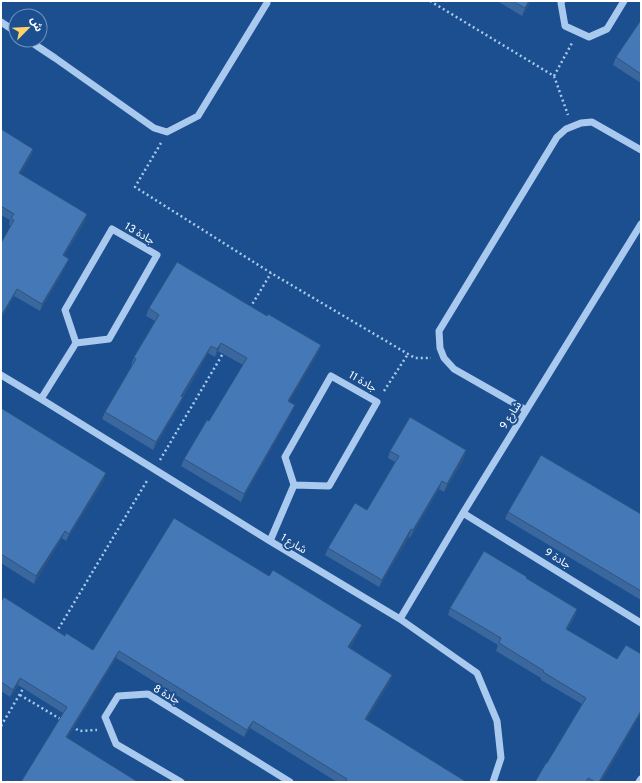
<svg xmlns="http://www.w3.org/2000/svg" width="642" height="783" viewBox="0 0 642 783" font-family="Overpass,'Noto Sans Arabic',sans-serif">
<style>
.lines{fill:none;stroke-linecap:round;stroke-linejoin:round}
.path{stroke:#a9c9ee;stroke-width:2.5;stroke-dasharray:2 3;stroke-linecap:butt}
.minor{stroke:#a9c9ee;stroke-width:7}
.wall{fill:#3a679d}
.shaded-wall{fill:#305480}
.building{fill:#4478b7;stroke:#305480}
.labels{text-anchor:middle;stroke-width:4;stroke-linejoin:round;paint-order:stroke}
.street-label{font-size:11px;fill:#fff;stroke:#1b4f8f}
</style>
<rect width="100%" height="100%" fill="#1b4f8f"/>
<g class="lines">
<path class="path" d="M 430,1 L 554,76 L 568,115
M 554,76 L 572,43
M 161,143 L 135,187 L 271,273 L 408,354 L 415,358 L 431,358
M 250,308 L 271,273
M 384,391 L 408,354
M 160,460 L 225,350
M 56,633 L 148,479
M 20,695 L 62,720
M 1,726 L 24,687
M 72,726 L 79,731 L 97,730"/>
<path class="minor" d="M 562,1 L 561,3 L 565,26 L 589,37 L 607,29 L 624,1
M 1,22 L 16,32
M 28,40 L 55,58 L 154,128 L 167,132 L 198,116 L 267,3 L 267,1
M 112,229 L 157,255 L 109,339 L 76,343 L 65,310 Z
M 1,375 L 41,399 L 270,541 L 400,619 L 477,673 L 497,721 L 501,758 L 493,782
M 41,399 L 76,343
M 526,410 L 454,369 L 444,358 L 440,348 L 439,331 L 557,137 L 566,129 L 581,123 L 592,122 L 641,150
M 463,513 L 641,623
M 270,541 L 294,485 L 285,457 L 331,376 L 377,402 L 329,486 L 294,485
M 400,619 L 463,513 L 641,224
M 181,782 L 116,744 L 105,717 L 118,696 L 148,694 L 290,782
M 639,782 L 641,779"/>
</g>
<path class="wall" d="M 497,1 L 531,1 L 522,16 Z
M 641,20 L 641,83 L 613,65 L 616,57 Z
M 1,129 L 33,149 L 31,156 L 20,174 L 87,214 L 85,221 L 64,256 L 66,266 L 40,311 L 14,296 L 1,319 L 1,243 L 11,226 L 9,225 L 10,220 L 1,215 Z
M 149,308 L 267,316 L 321,345 L 318,353 L 289,401 L 292,412 L 241,502 L 181,466 L 184,459 L 209,421 L 243,365 L 218,351 L 215,357 L 208,353 L 183,397 L 180,404 L 153,450 L 102,419 L 105,412 L 132,365 L 131,365 L 134,357 L 155,321 L 146,316 Z
M 1,408 L 104,480 L 66,541 L 62,538 L 34,584 L 1,563 Z
M 466,450 L 464,458 L 444,492 L 439,489 L 410,538 L 409,537 L 379,587 L 325,555 L 328,548 L 367,510 L 395,462 L 388,458 L 390,451 Z
M 508,512 L 641,514 L 641,600 L 505,519 Z
M 527,577 L 526,579 L 577,609 L 575,616 L 567,630 L 617,659 L 641,654 L 641,713 L 601,782 L 535,782 L 547,763 L 582,704 L 541,680 L 541,678 L 496,651 L 498,645 L 448,615 L 450,608 Z
M 1,602 L 65,636 L 93,650 L 359,632 L 350,648 L 392,675 L 390,682 L 366,720 L 464,782 L 337,782 L 250,728 L 244,737 L 116,658 L 67,738 L 21,782 L 63,713 L 18,685 L 10,697 L 1,691 Z"/>
<path class="shaded-wall" d="M 529,1 L 531,1 L 522,16 L 525,8 Z
M 33,149 L 31,156 L 16,181 L 19,173 Z
M 87,214 L 85,221 L 60,262 L 63,255 Z
M 69,259 L 66,266 L 40,311 L 42,304 Z
M 17,289 L 14,296 L 1,319 L 1,316 Z
M 221,343 L 218,351 L 215,357 L 217,349 Z
M 321,345 L 318,353 L 286,408 L 288,401 Z
M 211,346 L 208,353 L 179,403 L 181,396 Z
M 183,397 L 180,404 L 153,450 L 156,442 Z
M 295,405 L 292,412 L 241,502 L 244,494 Z
M 466,450 L 464,458 L 444,492 L 447,484 Z
M 106,473 L 104,480 L 66,541 L 69,534 Z
M 442,481 L 439,489 L 410,538 L 413,530 Z
M 411,529 L 409,537 L 379,587 L 382,580 Z
M 65,531 L 62,538 L 34,584 L 36,576 Z
M 577,609 L 575,616 L 563,636 L 566,629 Z
M 362,625 L 359,632 L 346,655 L 348,647 Z
M 119,651 L 116,658 L 63,745 L 66,737 Z
M 392,675 L 390,682 L 362,727 L 365,719 Z
M 20,678 L 18,685 L 10,697 L 13,690 Z
M 641,711 L 641,713 L 601,782 L 599,782 Z
M 253,721 L 250,728 L 244,737 L 247,730 Z"/>
<path class="building" d="M 512,1 L 529,1 L 525,8 Z
M 641,20 L 641,74 L 616,57 Z
M 1,129 L 33,149 L 19,173 L 87,214 L 63,255 L 69,259 L 42,304 L 17,289 L 1,316 L 1,243 L 14,220 L 11,218 L 14,214 L 1,206 Z
M 177,262 L 267,316 L 268,314 L 321,345 L 288,401 L 295,405 L 244,494 L 184,459 L 207,420 L 209,421 L 247,358 L 221,343 L 217,349 L 211,346 L 181,396 L 183,397 L 156,442 L 105,412 L 136,359 L 134,357 L 159,315 L 149,308 Z
M 1,408 L 106,473 L 69,534 L 65,531 L 36,576 L 1,554 Z
M 410,417 L 466,450 L 447,484 L 442,481 L 413,530 L 411,529 L 382,580 L 328,548 L 355,503 L 367,510 L 399,456 L 390,451 Z
M 541,455 L 641,514 L 641,591 L 508,512 Z
M 174,518 L 269,576 L 273,570 L 362,625 L 348,647 L 392,675 L 365,719 L 465,781 L 464,782 L 345,782 L 347,779 L 253,721 L 247,730 L 119,651 L 66,737 L 138,782 L 21,782 L 67,707 L 20,678 L 13,690 L 1,682 L 1,602 L 4,597 L 65,636 L 66,633 L 93,650 Z
M 484,551 L 527,577 L 526,578 L 577,609 L 566,629 L 617,659 L 626,645 L 641,654 L 641,711 L 599,782 L 595,782 L 588,778 L 586,782 L 535,782 L 546,763 L 547,763 L 586,698 L 543,672 L 544,671 L 499,643 L 501,638 L 450,608 Z"/>
<g class="labels">
<g class="street-label">
<text transform="translate(140 233) rotate(30)" y="4">جادة 13</text>
<text transform="translate(363 381) rotate(30)" y="4">جادة 11</text>
<text transform="translate(510 415) rotate(-58)" y="4">شارع 9</text>
<text transform="translate(294 543) rotate(31)" y="4">شارع 1</text>
<text transform="translate(558 558) rotate(32)" y="4">جادة 9</text>
<text transform="translate(167 694) rotate(29)" y="4">جادة 8</text>
</g>
</g>
<rect width="642" height="783" fill="none" stroke="#ffffff" stroke-width="4"/>
<g transform="translate(28 28) rotate(66)"><circle r="19" fill="#1b4f8f" stroke="#7695bc"/>
<path d="M0-3L7 15L0 10L-7 15Z" fill="#ffd166"/>
<text y="-6" font-size="11" font-weight="bold" text-anchor="middle" fill="#ffffff">ش</text>
</g>
</svg>
